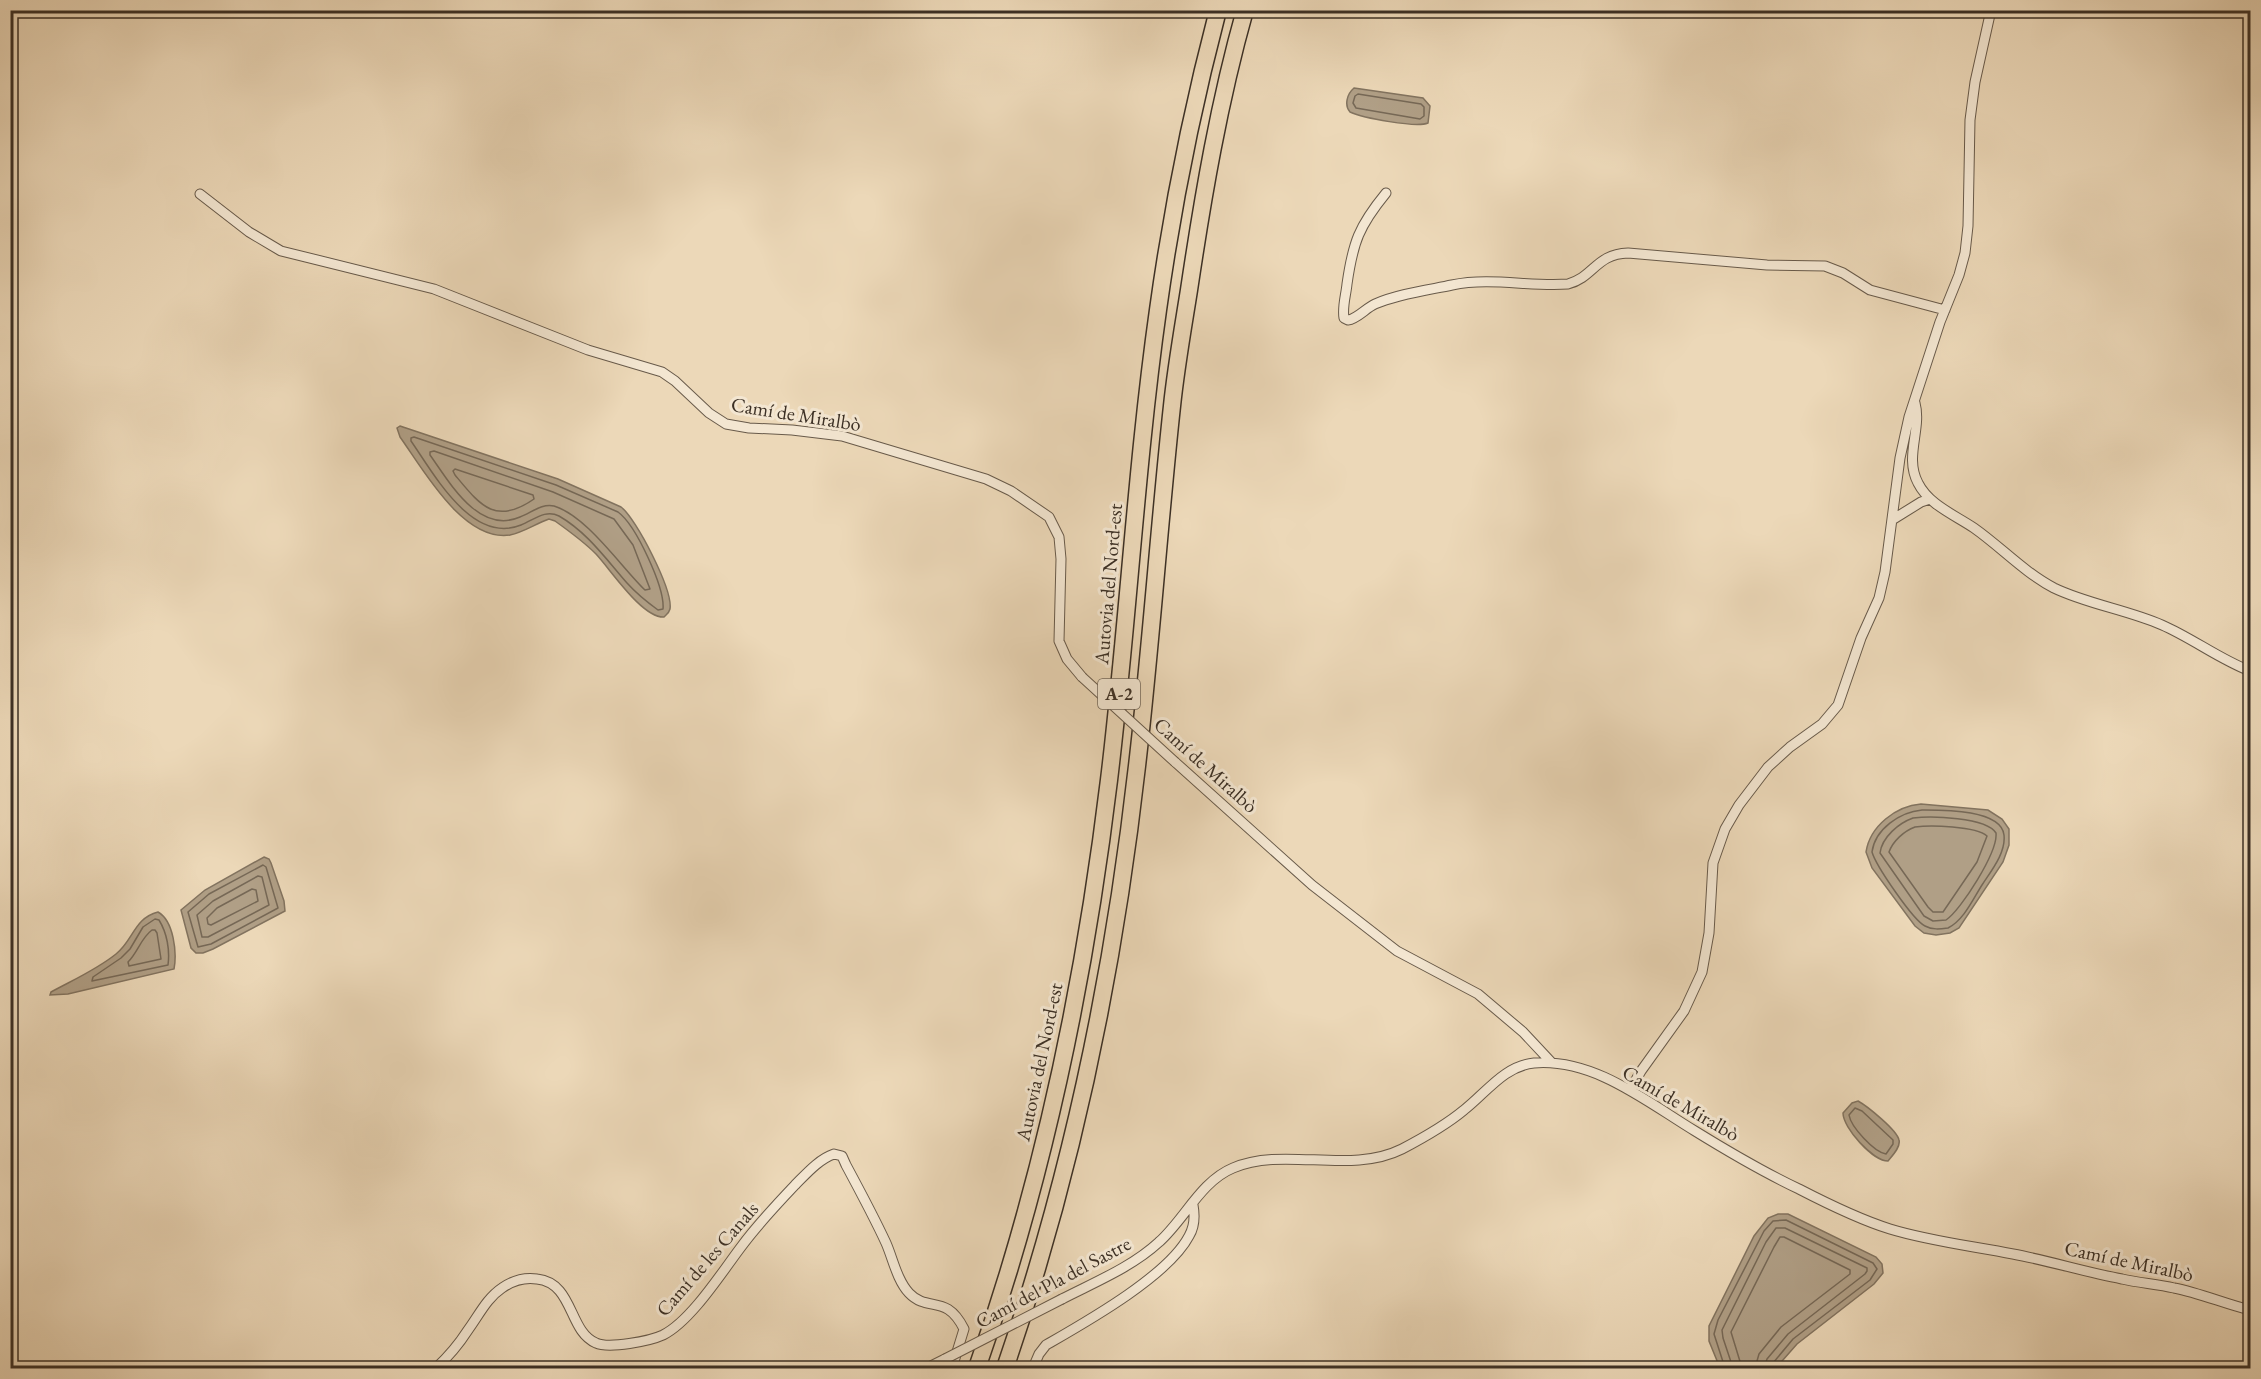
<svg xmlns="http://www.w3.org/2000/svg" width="2261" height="1379" viewBox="0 0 2261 1379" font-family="'EB Garamond',serif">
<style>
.water{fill:#b09f86;stroke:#82735f;stroke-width:1.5}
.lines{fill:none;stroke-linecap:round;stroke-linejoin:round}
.shore{stroke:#766856;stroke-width:1.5}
.street-casing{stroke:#685a4a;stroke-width:11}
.highway-casing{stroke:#3c3025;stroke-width:19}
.street{stroke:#f3e6d1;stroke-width:9}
.highway{stroke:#ecd8b8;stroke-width:16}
.street-bridge-casing{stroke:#685a4a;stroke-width:11;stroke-linecap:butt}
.street-bridge{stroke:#f3e6d1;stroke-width:9}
.labels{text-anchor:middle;stroke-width:6;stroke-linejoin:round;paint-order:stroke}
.shield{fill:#f3e6d1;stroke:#736759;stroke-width:1.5}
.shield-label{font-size:18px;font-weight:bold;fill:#3c3025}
.street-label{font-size:20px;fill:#3c3025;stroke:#f3e6d1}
</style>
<rect width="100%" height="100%" fill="#ecd8b8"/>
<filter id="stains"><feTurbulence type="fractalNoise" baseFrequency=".00333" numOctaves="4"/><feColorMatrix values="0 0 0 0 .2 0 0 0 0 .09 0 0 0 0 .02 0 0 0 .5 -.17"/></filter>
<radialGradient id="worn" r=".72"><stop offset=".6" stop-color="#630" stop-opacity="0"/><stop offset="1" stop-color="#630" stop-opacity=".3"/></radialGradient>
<path class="water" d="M 1354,88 L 1423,98 L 1430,106 L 1428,123 C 1416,128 1363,118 1350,112 C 1344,105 1347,94 1354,88 Z
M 400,426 L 558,479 L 621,507 C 636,518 673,590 670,609 C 669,613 667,614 664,617 C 642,618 611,570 596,554 C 584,542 569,531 555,521 L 549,519 C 535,524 524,532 510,535 C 463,542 423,469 400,437 L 397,428 Z
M 1921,804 L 1988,810 L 2002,819 L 2009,829 L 2009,845 L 2003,862 L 1959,928 L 1950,933 L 1936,935 L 1924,933 L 1915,926 L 1872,868 L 1866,852 C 1870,826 1896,806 1921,804 Z
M 264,857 L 269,859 L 271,863 L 284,901 L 285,911 L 213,949 L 203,953 L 196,953 L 191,948 L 181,910 L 205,890 Z
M 158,912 C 174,921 177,953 174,969 L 68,994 L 50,995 L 51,992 C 73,980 96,970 116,954 C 133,941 134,918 158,912 Z
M 1858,1101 C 1867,1106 1897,1130 1899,1140 C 1901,1147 1892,1156 1888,1161 C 1873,1161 1843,1128 1843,1113 L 1852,1103 Z
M 1778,1214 L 1788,1214 L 1876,1257 L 1882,1264 L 1883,1273 L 1874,1284 L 1797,1344 L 1776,1368 L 1720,1368 L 1709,1341 L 1709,1326 L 1754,1236 L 1768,1218 Z"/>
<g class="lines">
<path class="shore" d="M 1358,94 L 1421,104 L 1424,107 L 1424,116 L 1420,119 L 1356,108 L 1353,103 L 1355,96 Z
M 414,437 L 556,485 L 618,512 C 636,525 665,588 663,609 L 658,610 C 647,602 636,593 627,583 C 606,559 587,532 559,516 C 545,509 534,520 521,525 C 472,545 434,474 411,441 L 411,438 Z
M 434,451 L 553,492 L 614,519 L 633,545 L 650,589 L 645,590 C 621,567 587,516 554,506 C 542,503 531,513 520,517 C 479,535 450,483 430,455 L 430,452 Z
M 455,469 L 533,495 L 534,499 C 495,526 480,505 455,475 L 453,471 Z
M 1922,810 C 1941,810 2001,809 2004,835 C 2006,853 1991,871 1982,885 C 1973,899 1964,920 1948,928 C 1940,929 1932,930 1925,926 C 1913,920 1876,866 1872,852 C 1875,829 1900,812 1922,810 Z
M 1913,818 C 1931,816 1986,817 1996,833 C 1998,852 1961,910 1946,920 L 1933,921 L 1924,916 L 1880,853 C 1882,837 1899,823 1913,818 Z
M 1915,827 C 1930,825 1976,826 1987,836 L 1977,862 L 1943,912 L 1933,912 L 1928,907 L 1889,852 C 1893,841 1904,831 1915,827 Z
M 263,865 L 266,867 L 278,908 L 211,944 L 198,947 L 188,912 L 209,894 Z
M 258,876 L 262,877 L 269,905 L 208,937 L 202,937 L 197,915 L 213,901 Z
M 252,889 L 256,890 L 258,901 L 211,925 L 208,924 L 207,918 L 217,908 Z
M 155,919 L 159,920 C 167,933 170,950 168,965 L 92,981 L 93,977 L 121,958 L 130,949 L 143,927 Z
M 152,930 L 155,930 L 157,933 L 161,959 L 129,966 L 128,962 C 138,952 141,938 152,930 Z
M 1855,1108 L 1862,1111 L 1893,1140 L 1893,1144 L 1886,1154 C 1874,1152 1851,1127 1849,1115 Z
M 1725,1368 L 1714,1334 L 1718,1320 L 1764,1231 L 1773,1221 L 1786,1220 L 1873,1263 L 1877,1269 L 1870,1280 L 1793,1339 L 1773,1363 L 1772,1368
M 1733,1368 L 1723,1338 L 1722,1330 L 1766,1242 L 1776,1228 L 1785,1228 L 1867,1268 L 1867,1271 L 1865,1274 L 1788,1334 L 1767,1359 L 1764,1368
M 1742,1368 L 1731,1332 L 1774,1247 L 1780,1237 L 1784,1237 L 1850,1270 L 1850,1274 L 1781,1327 L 1759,1354 L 1755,1368"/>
<defs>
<path id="street" d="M 1386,193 C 1359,226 1353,242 1347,284 C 1346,295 1342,307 1344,318 L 1348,320 C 1357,319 1366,308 1375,304 C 1398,294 1428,290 1452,285 C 1491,277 1530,287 1568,284 C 1594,277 1596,254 1628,253 L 1767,265 L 1825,266 L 1843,273 L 1870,290 L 1945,310
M 200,194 L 249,232 L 281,251 L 434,289 L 588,350 L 662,372 L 675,381 L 709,413 L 726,424 L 749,428 L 792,430 L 842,436 L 986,479 L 1011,491 L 1049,517 L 1059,537 L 1061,559 L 1059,641 L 1067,659 L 1082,677
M 1915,403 C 1922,429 1904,457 1918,483 C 1929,505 1955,515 1974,528 C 2001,547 2025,573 2054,588 C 2087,604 2128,610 2162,625 C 2192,638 2219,659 2250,671
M 1892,520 L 1921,502 L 1930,499
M 1175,762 L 1312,885 L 1397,951 L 1478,994 L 1523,1032 L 1552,1063
M 1630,1090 L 1641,1071 L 1684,1011 L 1702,972 L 1709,933 L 1713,863 L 1725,829 L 1739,805 L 1768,767 L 1790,747 L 1822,724 L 1838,705 L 1861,638 L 1879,598 L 1885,572 L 1900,458 L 1909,417 L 1940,322 L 1959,275 L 1965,253 L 1968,226 L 1970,120 L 1975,82 L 1991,10
M 1062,1299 C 1095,1282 1132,1267 1159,1242 C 1184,1220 1201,1181 1233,1168 C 1284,1146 1350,1175 1402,1149 C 1423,1138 1446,1125 1464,1110 C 1486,1093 1504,1066 1534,1063 C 1594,1058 1647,1102 1695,1131 C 1729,1152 1763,1172 1799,1189 C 1828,1204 1858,1219 1890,1229 C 1929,1241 1972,1246 2013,1254 C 2050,1261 2085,1272 2122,1279 C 2139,1283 2157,1284 2174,1288 C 2200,1293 2225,1304 2250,1310
M 436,1368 C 448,1357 459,1344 468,1330 C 479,1315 487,1298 502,1288 C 512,1281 524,1277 537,1279 C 574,1283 568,1331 596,1343 C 609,1349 650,1341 663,1335 C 691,1321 722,1272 741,1247 C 757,1225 776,1205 795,1185 C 806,1174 819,1159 834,1154 L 842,1156 L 846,1165 C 860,1191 874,1217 886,1243 C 893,1259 897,1280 909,1293 C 928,1313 946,1293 964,1329 L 952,1368
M 927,1368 L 945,1359
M 1033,1368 L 1039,1354 L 1046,1345 C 1086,1322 1168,1276 1189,1236 C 1195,1226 1195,1216 1193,1205"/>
<path id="highway" d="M 977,1368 C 1044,1178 1085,979 1109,780 C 1128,624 1136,466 1158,310 C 1172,209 1192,109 1218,10
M 1005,1368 C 1072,1174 1114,970 1137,766 C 1151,646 1159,526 1172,406 C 1176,367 1183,328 1189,290 C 1203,196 1219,102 1245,10"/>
</defs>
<use href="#street" class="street-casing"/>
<use href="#highway" class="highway-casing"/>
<use href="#street" class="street"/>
<use href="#highway" class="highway"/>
<defs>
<path id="street-bridge" d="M 1082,677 L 1175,762
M 945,1359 L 1062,1299"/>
</defs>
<use href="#street-bridge" class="street-bridge-casing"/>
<use href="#street-bridge" class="street-bridge"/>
</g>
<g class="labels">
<rect class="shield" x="1098" y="679" width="42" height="30" rx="4.5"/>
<g class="shield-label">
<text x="1119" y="700">A-2</text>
</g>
<g class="street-label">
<text transform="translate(796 414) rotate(9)" y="7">Camí de Miralbò</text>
<text transform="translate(1108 584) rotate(-85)" y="7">Autovia del Nord-est</text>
<text transform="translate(1206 765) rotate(42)" y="7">Camí de Miralbò</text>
<text transform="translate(1039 1062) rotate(-78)" y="7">Autovia del Nord-est</text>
<text transform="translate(1681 1103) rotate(30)" y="7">Camí de Miralbò</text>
<text transform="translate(707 1259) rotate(-49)" y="7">Camí de les Canals</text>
<text transform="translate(2129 1261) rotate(12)" y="7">Camí de Miralbò</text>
<text transform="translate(1053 1282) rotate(-28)" y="7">Camí del Pla del Sastre</text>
</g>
</g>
<rect width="2261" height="1379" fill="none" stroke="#ecd8b8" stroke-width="36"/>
<rect x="12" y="12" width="2237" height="1355" fill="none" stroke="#3c3025" stroke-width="3"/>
<rect x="18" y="18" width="2225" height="1343" fill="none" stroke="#3c3025" stroke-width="1.5"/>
<rect width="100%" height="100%" filter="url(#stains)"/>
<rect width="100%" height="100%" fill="url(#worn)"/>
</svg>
